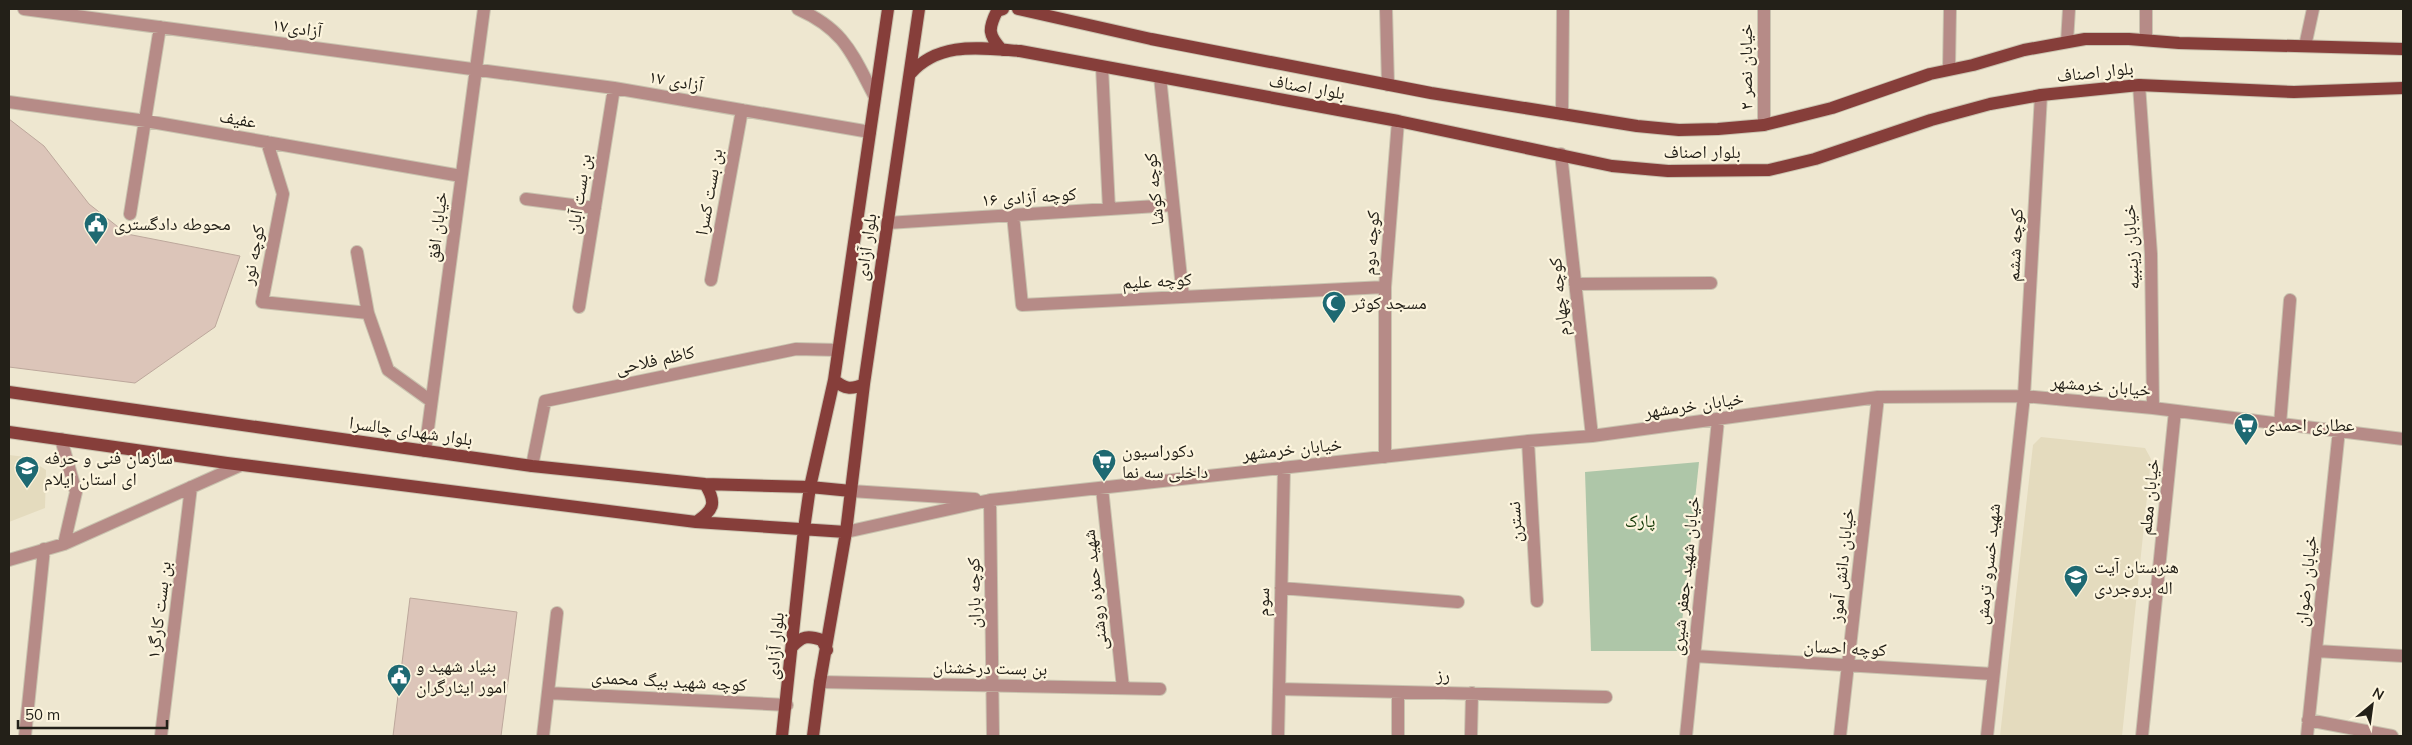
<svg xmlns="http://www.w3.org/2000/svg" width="2412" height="745" viewBox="0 0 2412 745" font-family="Mulish,'Noto Naskh Arabic',sans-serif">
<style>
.built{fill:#e4dbbe}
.green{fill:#aec6a8}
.building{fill:#dcc5b9;stroke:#bda89c}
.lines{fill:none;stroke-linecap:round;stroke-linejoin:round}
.minor-casing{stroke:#c9c3af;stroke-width:14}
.major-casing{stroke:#c9c3af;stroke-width:14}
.minor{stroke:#b68b87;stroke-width:12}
.major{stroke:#863e3a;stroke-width:12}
.labels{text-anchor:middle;stroke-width:4.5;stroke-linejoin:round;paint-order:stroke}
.street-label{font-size:18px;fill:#232018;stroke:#fcf4dd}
.poi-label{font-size:18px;fill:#232018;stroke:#fcf4dd;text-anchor:start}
.park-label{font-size:18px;fill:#0e3402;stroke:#fcf4dd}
</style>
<rect width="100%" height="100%" fill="#eee7d0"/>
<path class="built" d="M 2041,437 L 2145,448 L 2151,459 L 2122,736 L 2000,736 L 2033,445 Z
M 9,455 L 26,457 L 46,470 L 45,508 L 9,522 Z"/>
<path class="green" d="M 1699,462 L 1679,651 L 1591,651 L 1585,472 Z"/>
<path class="building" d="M 9,119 L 44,146 L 89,204 L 127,234 L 240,256 L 215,327 L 135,383 L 9,367 Z
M 410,598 L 517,612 L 501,736 L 393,736 Z"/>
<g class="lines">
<defs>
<path id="minor" d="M 24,9 L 614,88 L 870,132
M 798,9 C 845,30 852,54 875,97
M 1386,9 L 1388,85
M 1764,9 L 1764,125
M 2146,9 L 2146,40
M 2067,42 L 2069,9
M 2305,46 L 2313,9
M 1102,67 L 1109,209
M 1949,69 L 1950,9
M 1160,77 L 1183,297
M 2139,85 L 2151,254 L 2153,408
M 9,102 L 146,121 L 461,176
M 1562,114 L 1563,9
M 267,142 L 283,194 L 262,302 L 368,313
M 1561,154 L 1592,436
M 526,199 L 595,208
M 130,214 L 160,27
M 1013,215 L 1022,305 L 1385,287
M 887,223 L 1173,205
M 357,252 L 368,313 L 388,370 L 431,401
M 711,280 L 742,110
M 1575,284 L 1711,283
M 579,307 L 614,88
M 2280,424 L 2290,300
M 61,439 L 76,492 L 64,544
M 1528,441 L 1537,601
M 425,451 L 484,9
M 1385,457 L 1385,287 L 1398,121
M 532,466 L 545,401 L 796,349 L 838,350
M 1102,488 L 1123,688
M 851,491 L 975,499
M 990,500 L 993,736
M 846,532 L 990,500 L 1528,441 L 1592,436 L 1878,397 L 2024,396 L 2153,408 L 2403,439
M 9,560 L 64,544 L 241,465
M 1281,588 L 1458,602
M 2316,651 L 2403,656
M 1694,656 L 1993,674
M 820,682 L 1160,689
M 1279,689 L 1606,697
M 548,693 L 787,705
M 2308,720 L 2392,736
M 25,736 L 44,549
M 161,736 L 191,487
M 543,736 L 557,613
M 1278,736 L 1284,468
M 1398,736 L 1398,692
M 1471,736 L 1472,693
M 1686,736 L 1718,420
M 1840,736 L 1878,397
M 1987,736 L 2024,396 L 2041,95
M 2142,736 L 2175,411
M 2307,736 L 2339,430"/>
<path id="major" d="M 1018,9 L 1151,39 L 1431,93 L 1637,126 L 1679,130 L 1718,129 L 1764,125 L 1832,108 L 1930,74 L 1973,65 L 2024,50 L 2085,39 L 2129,39 L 2179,43 L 2403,49
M 1002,50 C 988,35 988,29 997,11 L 1003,9
M 910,74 C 939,41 980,48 1020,51 L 1398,121 L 1612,166 L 1668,171 L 1769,170 L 1815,159 L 1931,120 L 1990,104 L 2041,95 L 2139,85 L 2294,92 L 2403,88
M 834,380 C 845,389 851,390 864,384
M 9,392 L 532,466 L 705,484 L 810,487 L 851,491
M 9,432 L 227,463 L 696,522 L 846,532
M 696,522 C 714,510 717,503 705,484
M 792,647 C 802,636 808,635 822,640 L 827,650
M 782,736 L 804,529 L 810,487 L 834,380 L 888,9
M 813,736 L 820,682 L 846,532 L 864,384 L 919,9"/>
</defs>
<use href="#minor" class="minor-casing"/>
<use href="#major" class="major-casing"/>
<use href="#minor" class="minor"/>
<use href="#major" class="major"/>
</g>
<defs>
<symbol id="civic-pin" viewBox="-11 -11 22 30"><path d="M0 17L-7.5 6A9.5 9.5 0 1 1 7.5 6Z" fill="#1e6972" stroke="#fcf4dd"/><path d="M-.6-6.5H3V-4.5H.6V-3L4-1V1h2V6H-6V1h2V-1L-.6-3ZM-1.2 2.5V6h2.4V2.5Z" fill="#fff"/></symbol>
<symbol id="mosque-pin" viewBox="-11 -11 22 30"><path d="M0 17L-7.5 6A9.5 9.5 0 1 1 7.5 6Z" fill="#1e6972" stroke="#fcf4dd"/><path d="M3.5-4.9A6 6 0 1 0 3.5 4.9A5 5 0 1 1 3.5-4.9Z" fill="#fff"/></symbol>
<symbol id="supermarket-pin" viewBox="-11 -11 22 30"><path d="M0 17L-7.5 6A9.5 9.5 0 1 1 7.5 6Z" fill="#1e6972" stroke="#fcf4dd"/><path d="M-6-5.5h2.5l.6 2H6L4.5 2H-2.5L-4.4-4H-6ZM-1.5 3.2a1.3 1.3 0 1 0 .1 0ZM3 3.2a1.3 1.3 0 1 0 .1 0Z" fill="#fff"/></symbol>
<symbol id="university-pin" viewBox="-11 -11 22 30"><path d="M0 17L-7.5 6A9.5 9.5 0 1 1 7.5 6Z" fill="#1e6972" stroke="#fcf4dd"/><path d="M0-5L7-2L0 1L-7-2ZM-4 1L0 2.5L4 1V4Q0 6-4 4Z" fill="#fff"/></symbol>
<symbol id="school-pin" viewBox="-11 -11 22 30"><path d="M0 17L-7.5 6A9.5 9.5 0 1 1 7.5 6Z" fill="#1e6972" stroke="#fcf4dd"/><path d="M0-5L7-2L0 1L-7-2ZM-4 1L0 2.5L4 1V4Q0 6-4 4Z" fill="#fff"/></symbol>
</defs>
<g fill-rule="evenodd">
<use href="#civic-pin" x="82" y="210" width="28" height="38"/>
<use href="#mosque-pin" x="1320" y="289" width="28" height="38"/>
<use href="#supermarket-pin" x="2232" y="411" width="28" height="38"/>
<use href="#supermarket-pin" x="1090" y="447" width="28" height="38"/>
<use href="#university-pin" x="13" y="454" width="28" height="38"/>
<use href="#school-pin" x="2062" y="563" width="28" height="38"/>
<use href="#civic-pin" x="385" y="662" width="28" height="38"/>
</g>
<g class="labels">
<g class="street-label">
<text transform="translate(297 28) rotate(8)" y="6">آزادی۱۷</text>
<text transform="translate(1746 67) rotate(-90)" y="6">خیابان نصر ۲</text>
<text transform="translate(2095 72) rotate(-6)" y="6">بلوار اصناف</text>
<text transform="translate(676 81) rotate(10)" y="6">آزادی ۱۷</text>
<text transform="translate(1307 87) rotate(10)" y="6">بلوار اصناف</text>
<text transform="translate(238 119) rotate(10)" y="6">عفیف</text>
<text x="1702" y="158">بلوار اصناف</text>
<text transform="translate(1154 189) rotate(-96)" y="6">کوچه کوشا</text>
<text transform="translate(709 192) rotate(-80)" y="6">بن بست کسرا</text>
<text transform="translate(579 194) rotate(-81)" y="6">بن بست آبان</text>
<text transform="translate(1029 197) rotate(-4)" y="6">کوچه آزادی ۱۶</text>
<text transform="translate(437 227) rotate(-83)" y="6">خیابان افق</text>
<text transform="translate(1371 243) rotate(-86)" y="6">کوچه دوم</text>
<text transform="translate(2015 245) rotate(-87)" y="6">کوچه ششم</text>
<text transform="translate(866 247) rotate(-82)" y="6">بلوار آزادی</text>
<text transform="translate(2131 247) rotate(-93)" y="6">خیابان زینبیه</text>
<text transform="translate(253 255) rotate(-79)" y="6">کوچه نور</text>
<text transform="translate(1157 281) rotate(-3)" y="6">کوچه علیم</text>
<text transform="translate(1559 297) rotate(-96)" y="6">کوچه چهارم</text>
<text transform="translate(655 360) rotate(-12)" y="6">کاظم فلاحی</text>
<text transform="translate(2101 386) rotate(5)" y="6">خیابان خرمشهر</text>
<text transform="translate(1694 405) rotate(-8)" y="6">خیابان خرمشهر</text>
<text transform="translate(411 431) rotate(8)" y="6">بلوار شهدای چالسرا</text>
<text transform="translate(1292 449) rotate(-6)" y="6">خیابان خرمشهر</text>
<text transform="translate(2149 497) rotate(-84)" y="6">خیابان معلم</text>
<text transform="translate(1515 522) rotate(-93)" y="6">نسترن</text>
<text transform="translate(1988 564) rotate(-84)" y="6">شهید خسرو ترمش</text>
<text transform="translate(1842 565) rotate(-84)" y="6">خیابان دانش آموز</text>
<text transform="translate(1685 576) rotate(-84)" y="6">خیابان شهید جعفر شیری</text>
<text transform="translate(2306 581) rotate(-84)" y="6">خیابان رضوان</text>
<text transform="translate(1095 590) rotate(-96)" y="6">شهید حمزه روشنی</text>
<text transform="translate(974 593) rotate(-91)" y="6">کوچه باران</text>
<text transform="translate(1263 602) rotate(-89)" y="6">سوم</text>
<text transform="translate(159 610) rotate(-83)" y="6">بن بست کارگر۱</text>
<text transform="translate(775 646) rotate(-85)" y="6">بلوار آزادی</text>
<text transform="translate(1845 648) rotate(3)" y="6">کوچه احسان</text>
<text transform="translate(990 668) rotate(1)" y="6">بن بست درخشنان</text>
<text transform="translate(1443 675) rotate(1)" y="6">رز</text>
<text transform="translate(669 681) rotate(3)" y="6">کوچه شهید بیگ محمدی</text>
</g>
<g class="poi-label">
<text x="114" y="230">محوطه دادگستری</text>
<text x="1352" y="309">مسجد کوثر</text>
<text x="2264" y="431">عطاری احمدی</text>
<text x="1122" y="457">دکوراسیون<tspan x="1122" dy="21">داخلی سه نما</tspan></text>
<text x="44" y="464">سازمان فنی و حرفه<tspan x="44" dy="21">ای استان ایلام</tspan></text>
<text x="2094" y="573">هنرستان آیت<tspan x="2094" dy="21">اله بروجردی</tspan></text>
<text x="416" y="672">بنیاد شهید و<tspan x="416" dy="21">امور ایثارگران</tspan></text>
</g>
<g class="park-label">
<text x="1640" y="527">پارک</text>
</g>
</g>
<rect width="2412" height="745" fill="none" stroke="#232018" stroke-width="20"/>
<g transform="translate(2372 705) rotate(29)" stroke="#fcf4dd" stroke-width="4" paint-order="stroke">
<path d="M0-4L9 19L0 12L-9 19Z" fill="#232018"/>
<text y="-8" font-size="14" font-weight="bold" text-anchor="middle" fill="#232018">N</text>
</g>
<path d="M18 720v8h149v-8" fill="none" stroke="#232018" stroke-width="2.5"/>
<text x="25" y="720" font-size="15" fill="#232018" stroke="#fcf4dd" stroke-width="4" paint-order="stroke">50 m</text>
</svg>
